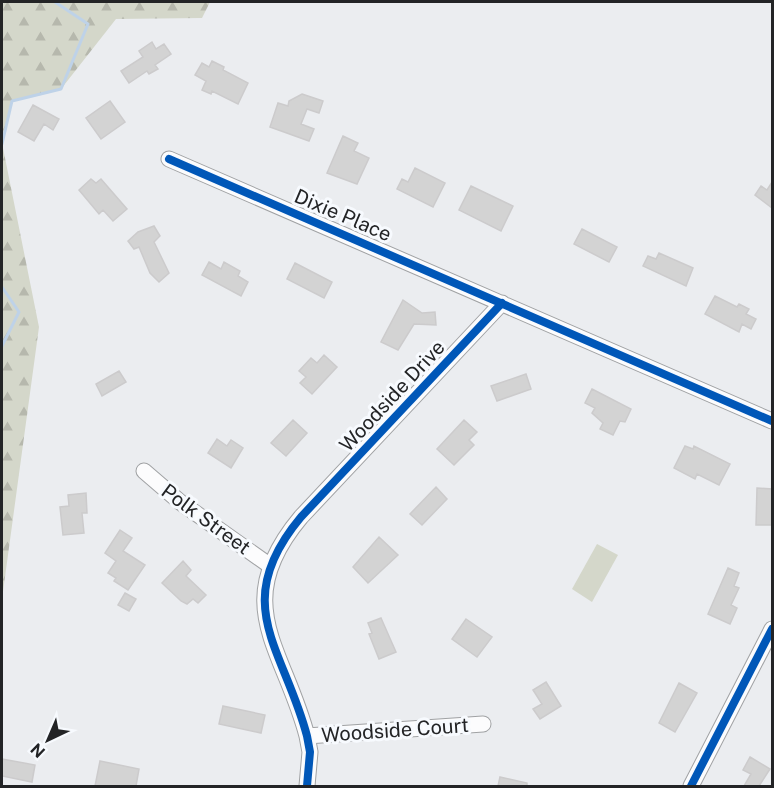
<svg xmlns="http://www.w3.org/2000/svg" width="774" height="788" viewBox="0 0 774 788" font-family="'Public Sans',sans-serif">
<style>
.forest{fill:url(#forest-firs)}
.garden{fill:#d4d7ca}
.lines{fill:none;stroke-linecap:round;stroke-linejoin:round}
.stream{stroke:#bed2e8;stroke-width:3}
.building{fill:#d3d3d3;stroke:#cccbcc;stroke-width:1.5}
.minor-casing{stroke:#a0a2a4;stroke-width:17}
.minor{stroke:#fcfcfd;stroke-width:15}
.cycleway-casing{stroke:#f7fafe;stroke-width:11}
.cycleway{stroke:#0057b8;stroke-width:8}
.labels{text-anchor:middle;stroke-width:6;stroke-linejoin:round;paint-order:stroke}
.street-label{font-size:20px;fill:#232426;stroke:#f7fafe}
</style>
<defs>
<pattern id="forest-firs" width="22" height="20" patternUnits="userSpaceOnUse" patternTransform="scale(1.5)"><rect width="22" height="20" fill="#d4d7ca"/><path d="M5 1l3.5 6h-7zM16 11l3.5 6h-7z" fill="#b6b8ad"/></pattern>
</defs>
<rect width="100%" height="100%" fill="#ebedf0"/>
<path class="forest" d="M 4,2 L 210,2 L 202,18 L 116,19 L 61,89 L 12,101 L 2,143 L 39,327 L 2,599 L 2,6 Z"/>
<path class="garden" d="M 597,544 L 618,555 L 592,602 L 572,589 Z"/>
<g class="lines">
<path class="stream" d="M 2,144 L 12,101 L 61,89 L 88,24 L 55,2
M 2,287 L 19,312 L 2,346"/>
</g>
<path class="building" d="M 152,42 L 156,49 L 164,44 L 171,54 L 155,65 L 158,69 L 149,74 L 147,71 L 129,83 L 121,71 L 143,57 L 139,51 Z
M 212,61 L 224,67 L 223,70 L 248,83 L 238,104 L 212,91 L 211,94 L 202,90 L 206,81 L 195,75 L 202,63 L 209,67 Z
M 302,94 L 323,101 L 319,113 L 307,109 L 301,124 L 314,129 L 309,141 L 270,127 L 278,103 L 288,106 L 289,101 Z
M 110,101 L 125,122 L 101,139 L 86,118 Z
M 33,105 L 59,119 L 53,130 L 44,124 L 34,141 L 18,132 Z
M 343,136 L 358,143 L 354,151 L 369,158 L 357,184 L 327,173 Z
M 415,168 L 445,183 L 433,207 L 397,189 L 402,179 L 408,182 Z
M 91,179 L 96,183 L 101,179 L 127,209 L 113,221 L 103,210 L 99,214 L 79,190 Z
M 772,182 L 772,208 L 755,195 L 761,186 L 767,190 Z
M 471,186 L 513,206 L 501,231 L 459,210 Z
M 154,226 L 160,236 L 154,242 L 169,273 L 159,282 L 150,273 L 139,247 L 134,249 L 128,241 L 138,232 Z
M 582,229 L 617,247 L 609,262 L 574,244 Z
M 659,253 L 693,268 L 686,286 L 643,266 L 648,256 L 656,259 Z
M 209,262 L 221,269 L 224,262 L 240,271 L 238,276 L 248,282 L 241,296 L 202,275 Z
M 295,263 L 332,282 L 324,298 L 287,279 Z
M 715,296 L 737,307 L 739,304 L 749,309 L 746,314 L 756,319 L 751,329 L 742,324 L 739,332 L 705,314 Z
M 403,300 L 422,313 L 435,312 L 436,325 L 414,324 L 398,350 L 381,342 Z
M 324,355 L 337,367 L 312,394 L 300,383 L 306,377 L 299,371 L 311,358 L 317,363 Z
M 119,371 L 126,382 L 102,396 L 96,384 Z
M 526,374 L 531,389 L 497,401 L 491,386 Z
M 592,389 L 631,409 L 625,422 L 620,421 L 613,435 L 600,429 L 603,423 L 592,413 L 595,408 L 585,403 Z
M 293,420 L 307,433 L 286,456 L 271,443 Z
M 464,420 L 477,432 L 469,440 L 474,445 L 454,465 L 437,449 Z
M 217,439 L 227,446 L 231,440 L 243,448 L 231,468 L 208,453 Z
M 685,446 L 693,449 L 694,446 L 730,464 L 719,485 L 697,474 L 695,479 L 674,468 Z
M 436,487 L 447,499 L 422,525 L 410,514 Z
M 757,488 L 772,489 L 772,525 L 756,525 Z
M 86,493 L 87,513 L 82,513 L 84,533 L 63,535 L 60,507 L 69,506 L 68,495 Z
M 120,530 L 132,538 L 123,551 L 145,565 L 128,590 L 114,581 L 116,578 L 108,573 L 116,561 L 105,553 Z
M 379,537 L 398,555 L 368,583 L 353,567 Z
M 183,561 L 191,570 L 186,576 L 206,595 L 198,603 L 193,599 L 187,604 L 181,601 L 162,583 Z
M 728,568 L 739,573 L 734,586 L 739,588 L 731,605 L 737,608 L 730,624 L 708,614 Z
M 125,593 L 136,599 L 129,611 L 118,605 Z
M 381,618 L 396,652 L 379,659 L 369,634 L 372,633 L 368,623 Z
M 466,619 L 492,637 L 477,657 L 452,639 Z
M 546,682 L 561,706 L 540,719 L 533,709 L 542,704 L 533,690 Z
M 679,683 L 697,693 L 675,732 L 659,723 Z
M 223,706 L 265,715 L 261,733 L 219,724 Z
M 750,757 L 770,769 L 759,786 L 744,786 L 751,774 L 743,770 Z
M 2,759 L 35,765 L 32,782 L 2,776 Z
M 100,761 L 139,769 L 136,786 L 95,786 Z
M 500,777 L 527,783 L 527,786 L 498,786 Z"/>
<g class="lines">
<defs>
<path id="minor" d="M 169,159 L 772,421
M 144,471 L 180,502 L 269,565
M 307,736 L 483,724
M 307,786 L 310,752 L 307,736 C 284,648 228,604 301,517 L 502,303
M 691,786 L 772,629"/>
</defs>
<use href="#minor" class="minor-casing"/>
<use href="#minor" class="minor"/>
<defs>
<path id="cycleway" d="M 169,159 L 772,421
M 307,786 L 310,752 L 307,736 C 284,648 228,604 301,517 L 502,303
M 691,786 L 772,629"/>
</defs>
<use href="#cycleway" class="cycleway-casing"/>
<use href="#cycleway" class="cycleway"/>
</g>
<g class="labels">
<g class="street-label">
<text transform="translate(343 215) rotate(23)" y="7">Dixie Place</text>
<text transform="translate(392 396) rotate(-47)" y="7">Woodside Drive</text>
<text transform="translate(206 519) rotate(36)" y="7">Polk Street</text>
<text transform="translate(395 730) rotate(-4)" y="7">Woodside Court</text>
</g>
</g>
<rect width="774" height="788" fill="none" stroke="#232426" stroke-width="6"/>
<g transform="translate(48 740) rotate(224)" stroke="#f7fafe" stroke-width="4.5" paint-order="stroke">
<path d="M0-4.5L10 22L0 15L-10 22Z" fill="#232426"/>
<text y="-9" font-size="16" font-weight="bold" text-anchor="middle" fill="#232426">N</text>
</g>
</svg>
